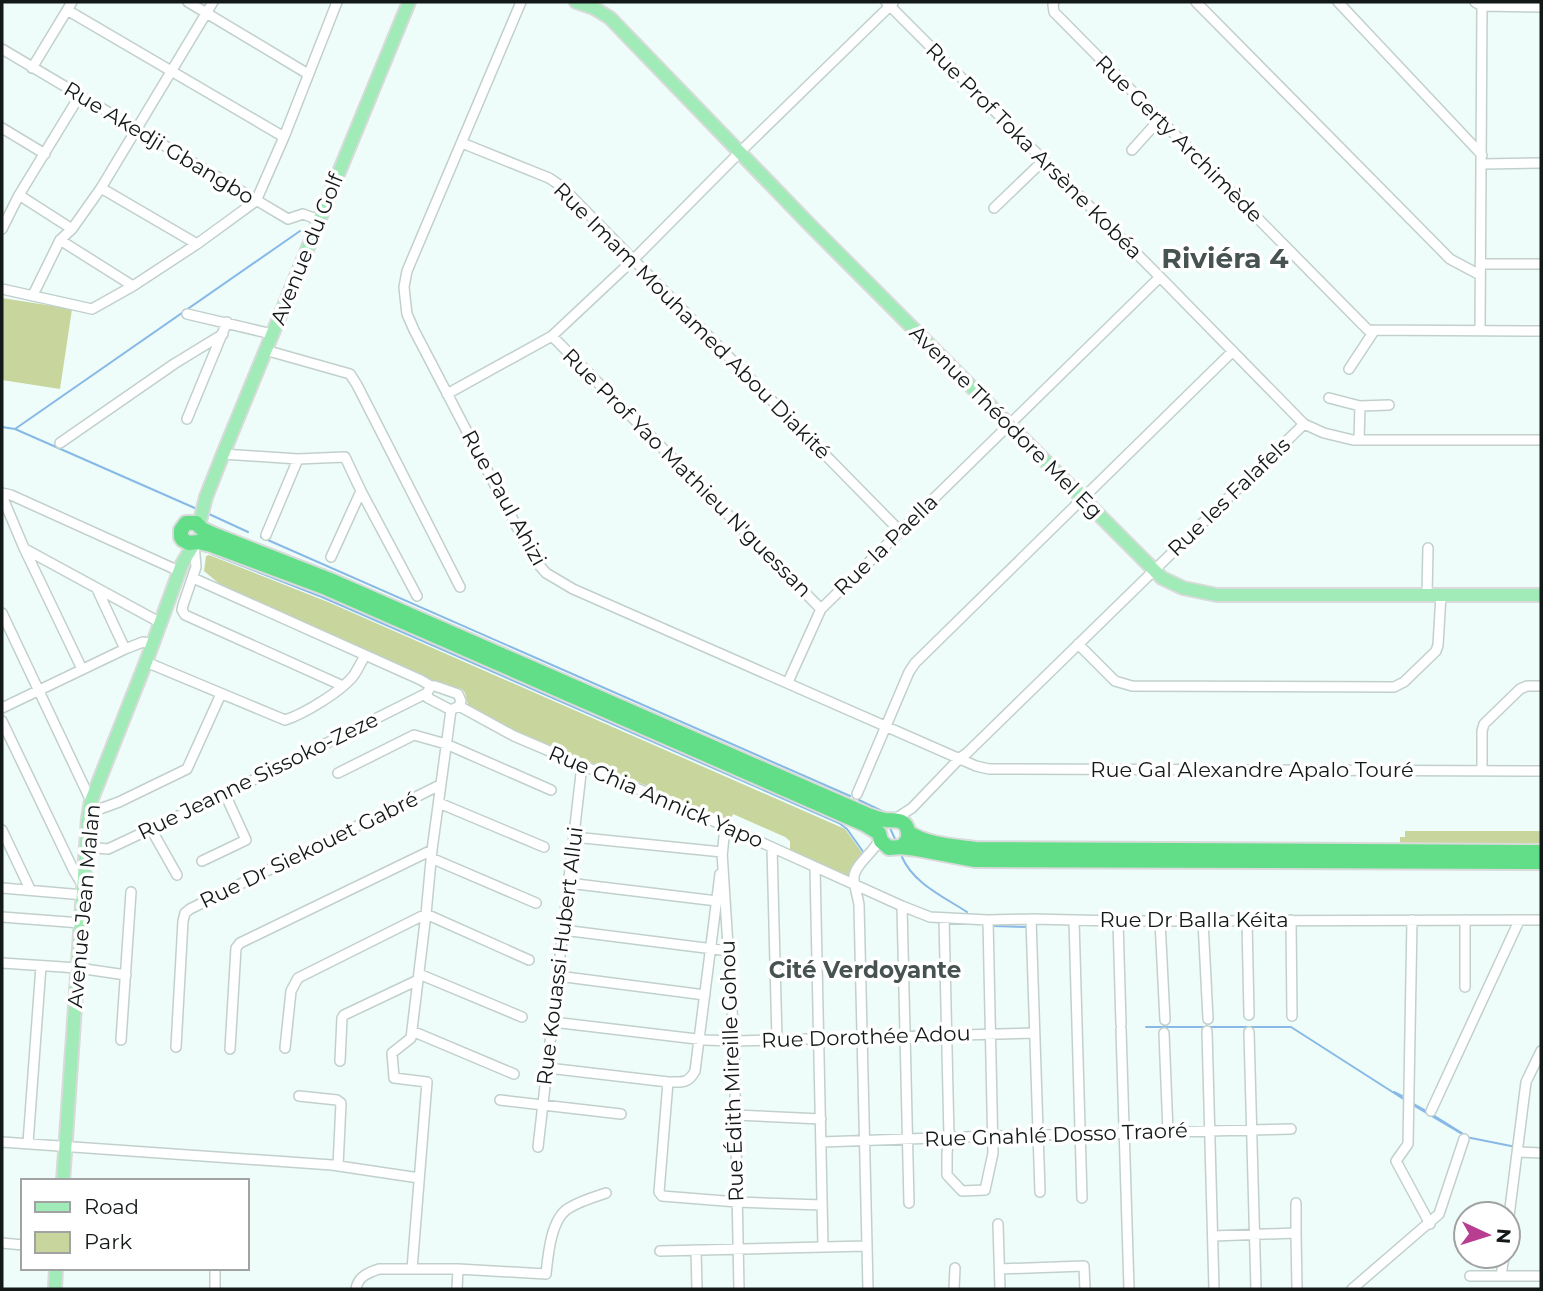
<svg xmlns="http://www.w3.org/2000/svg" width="1543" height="1291" viewBox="0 0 1543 1291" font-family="Montserrat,sans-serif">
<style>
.green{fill:#c8d59d}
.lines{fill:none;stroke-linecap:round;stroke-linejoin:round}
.stream{stroke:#88b9e6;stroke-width:2}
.minor-casing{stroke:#c2d0cd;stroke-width:12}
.major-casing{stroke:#d9dada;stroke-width:16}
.highway-casing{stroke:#d9dada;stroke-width:18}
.minor{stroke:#fff;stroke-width:9}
.major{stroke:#a0ebb7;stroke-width:12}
.highway{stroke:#61de87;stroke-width:14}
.labels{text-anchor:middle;stroke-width:7;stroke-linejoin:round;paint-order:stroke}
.street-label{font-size:21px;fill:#131818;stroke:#fff}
.neighbourhood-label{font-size:23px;font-weight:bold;fill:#465350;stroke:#fff}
.district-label{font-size:28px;font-weight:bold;fill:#465350;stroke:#fff}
</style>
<rect width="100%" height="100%" fill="#eefdfa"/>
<path class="green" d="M 2,298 L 72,309 L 60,389 L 2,380 Z
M 209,555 L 328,602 L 845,829 L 863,854 L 853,864 L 848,877 L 790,851 L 790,841 L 785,837 L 733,814 L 730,821 L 514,730 L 468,705 L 465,693 L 462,689 L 428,679 L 222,586 L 204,571 L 206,556 Z
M 1405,831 L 1541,831 L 1541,846 L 1400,846 L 1400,837 L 1405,837 Z"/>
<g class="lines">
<path class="stream" d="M 2,427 L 15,429 L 197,509
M 15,429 L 300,231
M 209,514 L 248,532
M 261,537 L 850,796
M 212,554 L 322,597 L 839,823 L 847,829 L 864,853
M 859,800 L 884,812
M 890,828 L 895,839
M 902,857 C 913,883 944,897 967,912
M 992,926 L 1028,927
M 1146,1027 L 1291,1027 L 1405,1100
M 1394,1092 L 1402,1096
M 1412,1103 L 1428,1112
M 1413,1105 L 1462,1134
M 1433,1115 L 1465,1135
M 1466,1137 L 1516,1147"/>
<defs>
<path id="minor" d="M 188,2 L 308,74
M 521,2 L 407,271 L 404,287 L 405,297 L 407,314 L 414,330 L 533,558 L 546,573 L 573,589 L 976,766 L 989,769 L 1541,771
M 886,2 L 1160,277 L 1304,424 L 1324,433 L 1353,440 L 1541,440
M 1054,2 L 1053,5 L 1054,12 L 1368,330 L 1541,331
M 1196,2 L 1450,259 L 1480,275
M 1338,2 L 1482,155
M 1475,2 L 1482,6 L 1541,7
M 67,10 L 284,137
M 2,49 L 288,219 L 303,214 L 319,220
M 32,68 L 72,2
M 2,128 L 45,154
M 462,143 L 549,178 L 561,186 L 900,531
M 1132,150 L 1159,120
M 1482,164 L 1541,163
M 101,188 L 197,244
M 19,195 L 72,229
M 994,208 L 1044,160
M 2,229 L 19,195 L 80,95
M 60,240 L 133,286
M 1480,264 L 1541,264
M 2,289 L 92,309 L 133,286 L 197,244 L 256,201 L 284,137 L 337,2
M 33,295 L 60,240 L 72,229 L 101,188 L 213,2
M 187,314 L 272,334
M 1480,330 L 1482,6
M 552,336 L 821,609
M 265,350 L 350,374 L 357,385 L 460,587
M 1349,369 L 1374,331
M 447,394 L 552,336 L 633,260 L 740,152 L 893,3
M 1329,398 L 1360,406 L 1389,405
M 187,419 L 227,322
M 1359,440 L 1360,406
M 60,443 L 174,364 L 223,334
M 223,454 L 298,459 L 345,457 L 361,491 L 417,596
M 2,493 L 11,495 L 179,571
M 2,496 L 24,548 L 82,669
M 266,535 L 298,459
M 194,544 L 196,567 L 183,605 L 182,610 L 185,615 L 343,686
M 25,549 L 161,623
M 331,557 L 361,491
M 193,578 L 421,680 L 431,686
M 97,589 L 125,649
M 1427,595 L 1428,548
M 2,613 L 91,801
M 1078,644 L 1115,681 L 1132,686 L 1394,687 L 1404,682 L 1436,651 L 1438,645 L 1441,595
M 146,662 L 285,720 C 304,714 342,691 354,675 C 358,669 361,662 365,656
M 788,682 L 821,609 L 1160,277
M 431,686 L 435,686 L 458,694 L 461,701 L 459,706 L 451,710 L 428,698 L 427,693 Z
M 459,706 L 514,736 L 725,826 L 902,906 L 930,917 L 988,920 L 1031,919 L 1118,921 L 1541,920
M 2,708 L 125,649 L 143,642 L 153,644
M 2,721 L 74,871 L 83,886
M 1482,771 L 1482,731 L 1484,724 L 1520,689 L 1527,686 L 1541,686
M 338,773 L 414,735 L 446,744 L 551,790
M 857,794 L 909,672 L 915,663 L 1233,351
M 439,803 L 544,847
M 89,813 L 119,802 L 187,769 L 221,694
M 895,819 L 912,808 L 960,758 L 967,753 L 1304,424
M 151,829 L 177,875
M 2,830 L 30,889
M 574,837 L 722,852 L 734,1041 L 739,1289
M 87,847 L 108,849 L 225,794 L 427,693
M 772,847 L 777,1040
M 722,857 L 725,826
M 431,858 L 536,903
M 202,861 L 246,840 L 225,794
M 815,867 L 823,1247
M 568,883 L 717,901
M 2,888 L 84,895
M 902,906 L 909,1203
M 2,917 L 81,923
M 944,918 L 949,1137 L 947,1153 L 947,1175 L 962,1191 L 985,1190 L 993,1153 L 988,920
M 1031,919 L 1040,1192
M 1074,920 L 1082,1198
M 1291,920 L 1292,1016
M 1412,920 L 1408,1144 L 1396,1161 L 1430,1224
M 1118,921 L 1121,1024
M 1160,921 L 1165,1020
M 1203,921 L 1208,1019
M 1247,921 L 1249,1015
M 563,930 L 729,951
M 2,963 L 78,968 L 126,975
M 419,974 L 522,1017
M 558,976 L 705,995
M 1465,987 L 1465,920
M 553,1022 L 705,1040 L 734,1041 L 1034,1033
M 1121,1029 L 1129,1289
M 412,1031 L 514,1074
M 1207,1031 L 1214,1289
M 1249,1032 L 1256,1289
M 1164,1033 L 1168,1132
M 121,1040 L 131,892
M 176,1047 L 183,921 L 185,913 L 190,909 L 440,785
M 285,1048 L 291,991 L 298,978 L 426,914 L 529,960
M 230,1049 L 236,948 L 240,943 L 432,850
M 340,1061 L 342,1018 L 344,1015 L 418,980
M 548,1068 L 668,1082 C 682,1082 688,1084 695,1071 L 720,874
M 668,1082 L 659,1192 L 662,1196 L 737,1202 L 822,1205
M 299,1096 L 337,1100 L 341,1103 L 338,1166
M 500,1100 L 621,1114
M 1431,1111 L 1519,921
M 735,1115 L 821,1119
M 2,1142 L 332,1165 L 419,1178
M 821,1142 L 993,1136 L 1291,1129
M 28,1143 L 41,966
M 538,1147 L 582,765
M 1518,1152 L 1541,1153
M 1296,1203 L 1296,1233
M 998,1224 L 1000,1289
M 1508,1224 L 1526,1082 L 1541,1051
M 1213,1236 L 1296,1233 L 1297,1289
M 2,1243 L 23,1245
M 696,1250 L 697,1289
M 660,1251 L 866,1246
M 412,1269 L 427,1082 L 394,1078 L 392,1053 L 411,1038 L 426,914 L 432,850 L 451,710
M 1000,1269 L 1084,1266 L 1085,1289
M 1470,1276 L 1541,1276
M 1501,1276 L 1504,1256
M 215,1289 L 215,1268
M 356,1289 C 358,1277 367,1273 379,1269 L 458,1269 L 546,1274 C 548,1255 551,1218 569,1208 C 580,1201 594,1197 606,1193
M 457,1289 L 458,1269
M 868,1289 L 859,905 C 858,897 853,883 854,876 C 856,863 875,852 880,838
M 954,1289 L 955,1268
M 1352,1289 L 1439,1214 L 1464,1139"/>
<path id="major" d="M 576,2 L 594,8 L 610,18 L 809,224 L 1154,570 L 1162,578 L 1183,588 L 1217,595 L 1541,595
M 199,525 L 206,497 L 223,454 L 409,2
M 63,1181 L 88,818 L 91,801 L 146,662 L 182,564 L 194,544
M 55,1289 L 56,1268"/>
<path id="highway" d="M 908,832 C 926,845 954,846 975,849 L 1541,852
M 901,847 C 906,843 909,839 908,832 C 906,818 895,821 885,820 C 880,819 873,817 868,815 L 330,580 L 215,535 L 202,529 L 196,523 L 186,523 L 181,530 L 181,537 L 183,540 L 189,543 L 198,542 L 211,545 L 326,588 L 864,824 L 879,833 L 881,841 L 889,848 L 901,847 L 917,849 L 975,860 L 1541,862"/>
</defs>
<use href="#minor" class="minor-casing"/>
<use href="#major" class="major-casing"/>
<use href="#highway" class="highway-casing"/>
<use href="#minor" class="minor"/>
<use href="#major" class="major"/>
<use href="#highway" class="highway"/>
</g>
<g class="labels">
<g class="street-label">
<text transform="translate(1179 139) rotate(45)" y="7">Rue Gerty Archimède</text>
<text transform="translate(159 143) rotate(31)" y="7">Rue Akedji Gbangbo</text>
<text transform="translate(1034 151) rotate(45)" y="7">Rue Prof Toka Arsène Kobéa</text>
<text transform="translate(307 249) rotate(-68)" y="7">Avenue du Golf</text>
<text transform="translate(692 321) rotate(45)" y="7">Rue Imam Mouhamed Abou Diakité</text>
<text transform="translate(1006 422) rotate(45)" y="7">Avenue Théodore Mel Eg</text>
<text transform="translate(687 473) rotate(45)" y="7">Rue Prof Yao Mathieu N'guessan</text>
<text transform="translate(1229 497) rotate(-44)" y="7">Rue les Falafels</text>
<text transform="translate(504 498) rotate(61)" y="7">Rue Paul Ahizi</text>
<text transform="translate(886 545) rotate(-44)" y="7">Rue la Paella</text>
<text x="1252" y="777">Rue Gal Alexandre Apalo Touré</text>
<text transform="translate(258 776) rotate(-26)" y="7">Rue Jeanne Sissoko-Zeze</text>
<text transform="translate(656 797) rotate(23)" y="7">Rue Chia Annick Yapo</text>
<text transform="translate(309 850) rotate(-26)" y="7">Rue Dr Siekouet Gabré</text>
<text transform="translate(84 906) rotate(-85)" y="7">Avenue Jean Malan</text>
<text x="1194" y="927">Rue Dr Balla Kéita</text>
<text transform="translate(560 956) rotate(-83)" y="7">Rue Kouassi Hubert Allui</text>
<text transform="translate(866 1037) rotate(-2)" y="7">Rue Dorothée Adou</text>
<text transform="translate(732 1071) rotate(-92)" y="7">Rue Édith Mireille Gohou</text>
<text transform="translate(1056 1135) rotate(-2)" y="7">Rue Gnahlé Dosso Traoré</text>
</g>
<g class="neighbourhood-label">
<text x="865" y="978">Cité Verdoyante</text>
</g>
<g class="district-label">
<text x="1225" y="268">Riviéra 4</text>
</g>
</g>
<rect width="1543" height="1291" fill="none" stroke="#131818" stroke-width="7"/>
<rect x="21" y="1179" width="228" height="91" fill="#ffffff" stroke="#a1a3a3" stroke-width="2"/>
<rect x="35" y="1202" width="35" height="10" fill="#a0ebb7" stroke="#a1a3a3" stroke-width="2"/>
<text x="84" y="1214" font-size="21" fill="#131818">Road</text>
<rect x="35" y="1232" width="35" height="21" fill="#c8d59d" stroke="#a1a3a3" stroke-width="2"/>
<text x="84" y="1249" font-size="21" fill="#131818">Park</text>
<g transform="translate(1487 1235) rotate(94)"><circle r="33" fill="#ffffff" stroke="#a1a3a3" stroke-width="2"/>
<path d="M0-5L12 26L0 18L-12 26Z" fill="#b83e91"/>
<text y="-10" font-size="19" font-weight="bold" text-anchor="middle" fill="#131818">N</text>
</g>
</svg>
